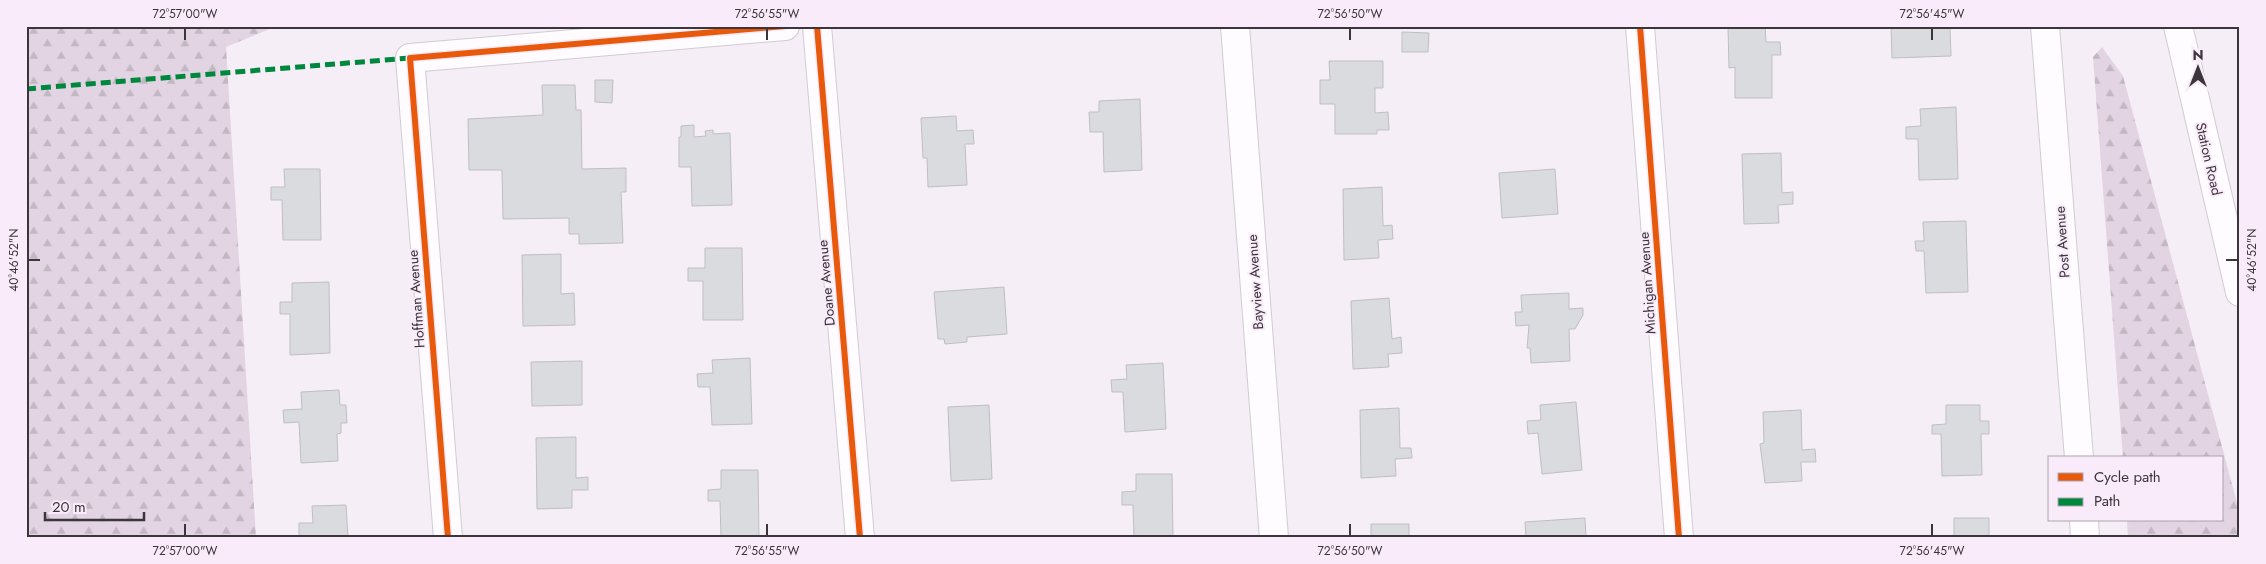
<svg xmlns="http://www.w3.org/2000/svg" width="2266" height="564" viewBox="0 0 2266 564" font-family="Jost,sans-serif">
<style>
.forest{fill:url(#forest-firs)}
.building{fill:#dadbde;stroke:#bfbfc2}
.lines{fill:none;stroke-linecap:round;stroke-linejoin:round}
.minor-casing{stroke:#d1ccd1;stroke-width:30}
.secondary-casing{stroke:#d1ccd1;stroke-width:30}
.minor{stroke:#fefcfe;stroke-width:28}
.secondary{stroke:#fefcfe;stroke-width:28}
.quiet{stroke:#00873e;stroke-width:5;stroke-dasharray:10 5;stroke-linecap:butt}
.cycleway-casing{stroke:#f9ebf9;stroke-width:9}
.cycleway{stroke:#e8590c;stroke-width:6}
.ticks{fill:none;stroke:#3b363c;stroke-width:2}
.labels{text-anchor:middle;stroke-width:4;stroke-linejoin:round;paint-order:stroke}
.street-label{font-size:14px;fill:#3b363c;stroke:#f9ebf9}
.neatline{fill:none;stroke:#3b363c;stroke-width:2}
.ticks-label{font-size:12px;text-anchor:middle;fill:#3b363c}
</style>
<defs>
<pattern id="forest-firs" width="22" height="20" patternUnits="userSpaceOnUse" patternTransform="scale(1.25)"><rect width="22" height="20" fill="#e2d4e2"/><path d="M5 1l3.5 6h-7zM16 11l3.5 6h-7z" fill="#c3b7c3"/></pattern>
</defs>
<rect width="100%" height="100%" fill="#f6eef6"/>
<path class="forest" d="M 26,26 L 277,26 L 226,47 L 256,538 L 26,538 Z
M 2102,47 L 2123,76 L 2240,514 L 2240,538 L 2128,538 L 2127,520 L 2222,520 L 2222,458 L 2123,458 L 2093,57 Z"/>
<path class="building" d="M 1765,26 L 1766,42 L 1780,42 L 1781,55 L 1772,55 L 1772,98 L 1735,98 L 1735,67 L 1729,68 L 1728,27 Z
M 1891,26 L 1950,26 L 1951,56 L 1892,58 Z
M 1402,32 L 1429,33 L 1428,52 L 1402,52 Z
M 1329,61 L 1383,61 L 1383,88 L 1375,88 L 1375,113 L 1388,112 L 1389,130 L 1377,130 L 1377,134 L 1335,134 L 1335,104 L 1320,104 L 1320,80 L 1330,80 Z
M 595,80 L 613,80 L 612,103 L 595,102 Z
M 542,85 L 575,85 L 576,110 L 581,110 L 582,169 L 626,168 L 626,192 L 621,192 L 623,243 L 579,244 L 579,234 L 569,234 L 569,218 L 503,219 L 502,170 L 469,170 L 468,119 L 543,115 Z
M 1140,99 L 1142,170 L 1104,172 L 1103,132 L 1090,132 L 1089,112 L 1099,112 L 1099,101 Z
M 1956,107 L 1958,179 L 1919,180 L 1918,139 L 1906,139 L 1906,127 L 1921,126 L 1920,109 Z
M 956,116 L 957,131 L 973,130 L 974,144 L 965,144 L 967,185 L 928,187 L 927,158 L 923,158 L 921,118 Z
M 694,125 L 694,137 L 706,136 L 705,131 L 713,130 L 713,134 L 730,133 L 732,205 L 692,206 L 691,167 L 679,167 L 679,137 L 681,137 L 681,126 Z
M 1781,153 L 1782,193 L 1793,192 L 1793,204 L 1778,205 L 1779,223 L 1744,224 L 1742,154 Z
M 284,169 L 320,169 L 321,240 L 283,240 L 282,200 L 271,200 L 271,187 L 285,187 Z
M 1555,169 L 1558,214 L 1502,218 L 1499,173 Z
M 1382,187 L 1383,226 L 1392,225 L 1393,239 L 1378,240 L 1379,258 L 1344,260 L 1343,189 Z
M 1966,221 L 1968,292 L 1926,293 L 1924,251 L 1916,251 L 1915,241 L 1924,241 L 1923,222 Z
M 705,248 L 742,248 L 743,320 L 703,320 L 703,281 L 688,281 L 688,268 L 705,268 Z
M 561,254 L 561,294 L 574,293 L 575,325 L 523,326 L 522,255 Z
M 329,282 L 330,353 L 290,355 L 290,314 L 280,314 L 280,302 L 292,302 L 292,283 Z
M 1004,287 L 1007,334 L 967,337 L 967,342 L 945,344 L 944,339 L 938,339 L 934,292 Z
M 1569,293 L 1569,309 L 1583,308 L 1583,315 L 1575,329 L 1569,329 L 1570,361 L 1531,363 L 1530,348 L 1527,348 L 1529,325 L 1516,326 L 1515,312 L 1522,312 L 1521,295 Z
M 1389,298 L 1392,339 L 1401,337 L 1402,353 L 1388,354 L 1389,367 L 1353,369 L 1351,301 Z
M 750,358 L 752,424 L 712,425 L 710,387 L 698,387 L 697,374 L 713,373 L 712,360 Z
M 582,361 L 582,405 L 532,406 L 531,362 Z
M 1163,363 L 1166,429 L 1125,432 L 1123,392 L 1112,392 L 1111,380 L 1127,379 L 1126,365 Z
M 339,390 L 340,405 L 346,405 L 347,423 L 341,423 L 341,433 L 337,434 L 338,461 L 301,463 L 299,422 L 284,423 L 283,410 L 302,409 L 301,392 Z
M 1576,402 L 1582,470 L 1542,474 L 1538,433 L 1528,434 L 1527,421 L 1541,420 L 1540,405 Z
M 989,405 L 992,479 L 951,481 L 948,407 Z
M 1946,405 L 1980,405 L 1980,421 L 1989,421 L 1989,434 L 1981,434 L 1982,475 L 1942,476 L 1941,434 L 1932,434 L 1932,425 L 1946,424 Z
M 1399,408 L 1400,448 L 1411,448 L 1412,458 L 1395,459 L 1396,476 L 1361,478 L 1360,410 Z
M 1801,410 L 1802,450 L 1815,449 L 1816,462 L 1801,462 L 1802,481 L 1765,483 L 1760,444 L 1764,443 L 1763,412 Z
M 576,437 L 576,478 L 588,477 L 588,490 L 572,490 L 572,508 L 537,509 L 536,438 Z
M 721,470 L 758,470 L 759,538 L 721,538 L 720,501 L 708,501 L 708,490 L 721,489 Z
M 1136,474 L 1172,474 L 1173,538 L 1134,538 L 1133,505 L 1122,505 L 1122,492 L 1136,491 Z
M 346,505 L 348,538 L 299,536 L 299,523 L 313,523 L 312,506 Z
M 1585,518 L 1586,538 L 1526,538 L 1525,522 Z
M 1954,518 L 1989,518 L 1989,538 L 1942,538 L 1954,537 Z
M 1371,524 L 1409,524 L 1409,538 L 1371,538 Z"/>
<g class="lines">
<defs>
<path id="minor" d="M 817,26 L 860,538
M 1235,26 L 1274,538
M 1640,26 L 1679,538
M 2045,26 L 2079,458
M 2084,520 L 2085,538
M 448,538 L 410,58 L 785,26"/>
<path id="secondary" d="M 2178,26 L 2240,292"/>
</defs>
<use href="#minor" class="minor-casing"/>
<use href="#secondary" class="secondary-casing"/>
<use href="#minor" class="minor"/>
<use href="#secondary" class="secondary"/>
<path class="quiet" d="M 26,89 L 410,58"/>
<defs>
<path id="cycleway" d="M 817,26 L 860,538
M 1640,26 L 1679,538
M 448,538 L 410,58 L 785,26"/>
</defs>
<use href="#cycleway" class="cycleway-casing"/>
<use href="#cycleway" class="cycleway"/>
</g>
<path class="ticks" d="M 185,28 L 185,40M 767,28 L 767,40M 1350,28 L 1350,40M 1932,28 L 1932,40M 28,260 L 40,260M 2226,260 L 2238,260M 185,524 L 185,536M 767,524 L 767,536M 1350,524 L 1350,536M 1932,524 L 1932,536"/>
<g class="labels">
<g class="street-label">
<text transform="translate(2209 159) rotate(77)" y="5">Station Road</text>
<text transform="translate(2062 242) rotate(-94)" y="5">Post Avenue</text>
<text transform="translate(1255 282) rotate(-94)" y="5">Bayview Avenue</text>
<text transform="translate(826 283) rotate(-95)" y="5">Doane Avenue</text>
<text transform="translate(1647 283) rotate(-94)" y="5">Michigan Avenue</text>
<text transform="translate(416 299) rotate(-94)" y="5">Hoffman Avenue</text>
</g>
</g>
<rect width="2266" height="564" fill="none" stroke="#f9ebf9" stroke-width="55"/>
<rect x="2048" y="456" width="175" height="65" fill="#f9ebf9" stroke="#ada3ad"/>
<rect x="2058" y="473" width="25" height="8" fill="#e8590c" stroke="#ada3ad"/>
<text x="2094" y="482" font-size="15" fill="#3b363c">Cycle path</text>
<rect x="2058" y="498" width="25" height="8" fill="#00873e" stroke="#ada3ad"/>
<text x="2094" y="506" font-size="15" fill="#3b363c">Path</text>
<g transform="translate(2198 68)" stroke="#f9ebf9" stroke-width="4" paint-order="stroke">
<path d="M0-4L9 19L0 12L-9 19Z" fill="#3b363c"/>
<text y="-8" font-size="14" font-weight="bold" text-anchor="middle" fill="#3b363c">N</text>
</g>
<path d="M45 512v8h99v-8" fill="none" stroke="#3b363c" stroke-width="2.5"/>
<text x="52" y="512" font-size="15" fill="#3b363c" stroke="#f9ebf9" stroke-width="4" paint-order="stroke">20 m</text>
<rect x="28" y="28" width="2210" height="508" class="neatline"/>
<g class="ticks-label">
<text x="185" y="18">72°57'00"W</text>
<text x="767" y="18">72°56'55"W</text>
<text x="1350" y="18">72°56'50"W</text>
<text x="1932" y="18">72°56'45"W</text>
<text transform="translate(14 260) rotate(-90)" y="4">40°46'52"N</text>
<text transform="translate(2252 260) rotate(-90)" y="4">40°46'52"N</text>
<text x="185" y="555">72°57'00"W</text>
<text x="767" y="555">72°56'55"W</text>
<text x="1350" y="555">72°56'50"W</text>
<text x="1932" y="555">72°56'45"W</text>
</g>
</svg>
